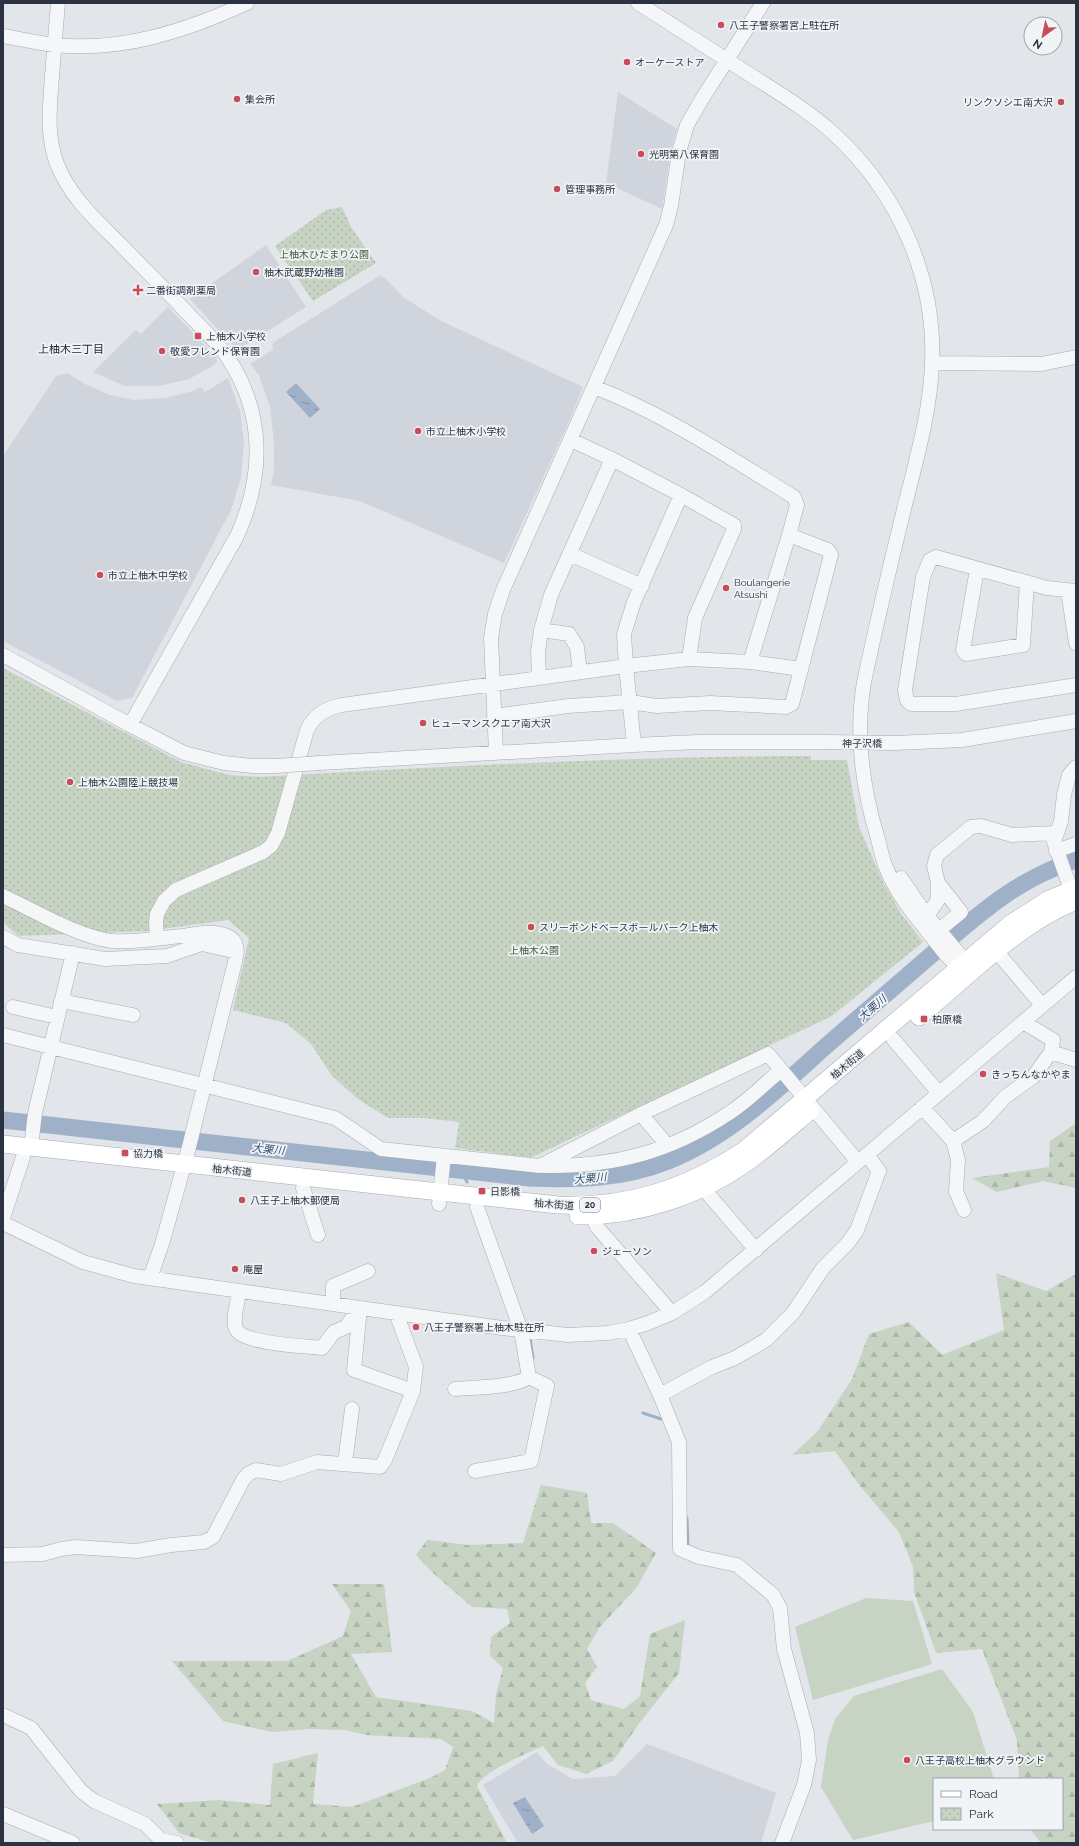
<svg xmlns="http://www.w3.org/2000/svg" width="1079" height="1846" viewBox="0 0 1079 1846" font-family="Raleway,'Noto Sans JP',sans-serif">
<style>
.built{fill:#d0d4dc}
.grass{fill:#c7d3c3}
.forest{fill:url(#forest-firs)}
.park{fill:url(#park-dots)}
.water{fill:url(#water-ripples)}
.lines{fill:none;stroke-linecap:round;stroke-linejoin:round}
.stream{stroke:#9eb1c8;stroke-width:3}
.river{stroke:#9eb1c8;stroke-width:17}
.minor-casing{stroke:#a7acb4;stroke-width:15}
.major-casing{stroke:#a2a9b5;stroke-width:18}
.minor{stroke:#f4f6f8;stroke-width:14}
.major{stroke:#fff;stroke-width:17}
.minor-bridge-casing{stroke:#a7acb4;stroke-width:15;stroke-linecap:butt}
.minor-bridge{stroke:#f4f6f8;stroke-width:14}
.poi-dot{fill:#c94c5b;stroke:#f1f4f7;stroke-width:1.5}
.labels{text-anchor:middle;stroke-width:3.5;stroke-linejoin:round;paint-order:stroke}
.shield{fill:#f1f4f7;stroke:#666c78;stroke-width:1}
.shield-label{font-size:9px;font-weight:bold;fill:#2b3241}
.poi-label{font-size:10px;fill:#2b3241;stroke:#f1f4f7;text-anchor:start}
.park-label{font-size:10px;fill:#3e5c38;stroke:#f1f4f7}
.street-label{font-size:10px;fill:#2b3241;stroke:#f1f4f7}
.neighbourhood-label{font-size:11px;fill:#1d2332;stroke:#f1f4f7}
.water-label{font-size:11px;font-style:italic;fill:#365073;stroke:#f1f4f7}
</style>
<defs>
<pattern id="forest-firs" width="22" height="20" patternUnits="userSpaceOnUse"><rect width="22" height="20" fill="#c7d3c3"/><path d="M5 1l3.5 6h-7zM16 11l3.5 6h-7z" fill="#abb6a9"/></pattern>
<pattern id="park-dots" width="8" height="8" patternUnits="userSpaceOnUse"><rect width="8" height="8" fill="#c7d3c3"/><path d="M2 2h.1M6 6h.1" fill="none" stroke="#abb6a9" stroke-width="1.8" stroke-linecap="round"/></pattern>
<pattern id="water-ripples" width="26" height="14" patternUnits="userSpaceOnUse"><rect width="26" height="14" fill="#9eb1c8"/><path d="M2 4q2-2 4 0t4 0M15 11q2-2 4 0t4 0" fill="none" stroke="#8191a4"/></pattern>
</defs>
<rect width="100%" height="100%" fill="#e2e5ea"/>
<path class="built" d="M 618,92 L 677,129 L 671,150 L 662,209 L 606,183 Z
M 266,245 L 306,307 L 237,350 L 190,299 Z
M 379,276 L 386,279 L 403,297 L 441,321 L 583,387 L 570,419 L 504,563 L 360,501 L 271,485 L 274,469 L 274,443 L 270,407 L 259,375 L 250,364 L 274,349 L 272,346 L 274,342 Z
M 168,307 L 216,357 L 217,362 L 211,367 L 189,379 L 159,386 L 125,386 L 93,372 L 136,330 L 141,334 Z
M 67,373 L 85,384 L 110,395 L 134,400 L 165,398 L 190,392 L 201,387 L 205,392 L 228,378 L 240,411 L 244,443 L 241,478 L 231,510 L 132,698 L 117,701 L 3,641 L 3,456 L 56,376 Z
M 647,1744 L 776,1793 L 761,1843 L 518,1843 L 483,1785 L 537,1752 L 547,1764 L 573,1779 L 615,1776 Z"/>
<path class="grass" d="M 866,1598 L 913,1601 L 932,1664 L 813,1700 L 795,1627 Z
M 942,1669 L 973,1712 L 994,1779 L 934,1779 L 934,1821 L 853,1840 L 821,1787 L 828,1740 L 835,1719 L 854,1696 Z"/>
<path class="forest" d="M 1076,1123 L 1076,1188 L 1043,1181 L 997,1192 L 972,1178 L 1049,1167 L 1050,1141 Z
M 996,1273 L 1046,1291 L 1076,1274 L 1076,1843 L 1041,1843 L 1030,1829 L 1062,1829 L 1062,1779 L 1019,1779 L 1017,1740 L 982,1649 L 936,1653 L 914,1592 L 913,1567 L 899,1532 L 860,1486 L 835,1451 L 792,1455 L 818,1431 L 852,1379 L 869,1334 L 909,1322 L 942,1355 L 1004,1330 Z
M 541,1485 L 587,1493 L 591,1523 L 613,1523 L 656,1553 L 637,1587 L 599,1628 L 587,1649 L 597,1667 L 585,1683 L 591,1700 L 624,1709 L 640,1696 L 650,1634 L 685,1620 L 679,1673 L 641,1721 L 613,1761 L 586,1774 L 558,1765 L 543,1746 C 528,1753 483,1771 477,1786 L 507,1843 L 212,1843 L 179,1833 L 157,1804 L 219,1800 L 270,1805 L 273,1764 L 318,1753 L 313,1804 L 352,1807 L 430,1778 L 445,1770 L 453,1747 L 441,1739 L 366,1735 L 345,1730 L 309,1729 L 272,1732 L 223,1721 L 172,1661 L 287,1661 L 343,1636 L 351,1611 L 332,1584 L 384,1584 L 392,1652 L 351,1654 L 376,1697 L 472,1711 L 494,1723 L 496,1694 L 503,1668 L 490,1656 L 491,1637 L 510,1623 L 507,1609 L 472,1607 L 433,1573 L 416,1555 L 427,1540 L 468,1545 L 523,1543 Z"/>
<path class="park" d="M 342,207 L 351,227 L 376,263 L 313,301 L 275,246 L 326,210 Z
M 3,668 L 181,762 L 229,775 L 258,777 C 442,767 626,756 811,756 L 811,760 L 847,760 L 859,827 L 884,884 L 902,915 L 923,942 L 832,1016 L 530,1158 L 455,1148 L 459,1122 L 424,1118 L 388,1118 L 358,1099 L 332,1076 L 311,1044 L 286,1023 L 233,1010 L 249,938 L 228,920 L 148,931 L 18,936 L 3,922 Z"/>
<path class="water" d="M 296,383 L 320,409 L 310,418 L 286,392 Z
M 525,1797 L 544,1826 L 532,1834 L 513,1803 Z"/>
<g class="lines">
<path class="stream" d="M 461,1170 L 467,1182
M 530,1338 L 533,1358
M 643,1413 L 661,1419
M 687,1518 L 688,1546"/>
<path class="river" d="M 3,1120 L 530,1178 C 577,1180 623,1179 668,1161 C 729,1137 778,1089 826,1046 C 863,1014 900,982 937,950 C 982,911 1018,879 1076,860"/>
<defs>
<path id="minor" d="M 58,3 C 56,27 54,52 52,76 C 50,106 46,135 57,164 C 70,197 96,220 121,245 C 144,269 168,292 191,317 C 204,330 218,343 228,358 C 265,414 264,476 237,536 L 130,725
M 638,3 C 676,27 714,52 752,76 C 780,94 809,111 833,133 C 897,191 936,277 932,364 C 930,415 915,464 903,513 C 889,570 876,626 864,682 C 855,736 862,787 878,839 C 880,847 882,857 885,865 C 895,892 914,915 932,937 C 942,950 953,965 968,973
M 3,36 C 20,39 37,43 54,45 C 122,52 186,31 247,3
M 932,363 L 1041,364 L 1076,357
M 571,440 L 612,459
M 570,554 L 642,586
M 977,569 L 963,650 L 966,654 L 1023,645 L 1027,582
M 1068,591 L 1076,643
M 1076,591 L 1047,588 L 936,557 L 930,560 L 923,577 L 905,690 L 907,700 L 911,704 L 956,704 L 1076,685
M 541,630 L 569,634 L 577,647 L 580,672
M 3,655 L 130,725 L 184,753 L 224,763 L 252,766 L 276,766
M 750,662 L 789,535
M 539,678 L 538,652 L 541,630 L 551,595 L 612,459 L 681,495 L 734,525 L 734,529 L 695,618 L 689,659
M 494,716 L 568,706 L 630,702 L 657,706 L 710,703 L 786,707 L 792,704 L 831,555 L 828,550 L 789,535 L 797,505 L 794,497 C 730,458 665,414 594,387
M 895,743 L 962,740 L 1076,721
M 634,745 L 626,666 L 624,634 L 634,602 L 681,495
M 496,753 L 491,638 L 495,614 L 503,590 L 666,225 L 671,206 L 679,152 L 687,125 L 702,99 L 763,3
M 320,763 L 634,745 L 697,742 L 829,742
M 1056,851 L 1076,844
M 901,878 L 927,916 L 966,962 L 969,972
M 938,883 L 961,912 L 939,930
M 1071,890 L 1054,842 L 1061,821 L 1064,795 L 1069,775 L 1076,767
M 3,896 C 33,910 81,938 112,941 C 135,943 159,938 182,936 C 197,934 213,930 227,936 C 239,941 237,951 235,962 L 188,1151 L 162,1244 L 150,1278
M 927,916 L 938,900 L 938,883 L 934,866 L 937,855 L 971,827 L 981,826 L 1012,835 L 1056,833
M 3,937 L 18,945 L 105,959 L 167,956 L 202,944 L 237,952
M 157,938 L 156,922 L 157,914 L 164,901 L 176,890 L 263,852 L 271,846 L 278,833 L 307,730 C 314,715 326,708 342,705 L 626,666 L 689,659 L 750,662 L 801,669
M 996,951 L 1042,1005
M 61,1001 L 133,1015
M 13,1007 L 57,1017
M 3,1035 L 335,1118 L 381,1149 L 540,1166 L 641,1114 L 768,1054 L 858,1162
M 893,1039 L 939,1093
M 1051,1052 L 1076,1060
M 922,1107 L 953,1141 L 958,1160 L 956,1191 L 964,1210
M 641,1114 L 667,1145
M 953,1141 L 983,1121 L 1005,1097 L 1033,1077 L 1051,1052 L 1053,1040 L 1023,1022
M 31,1147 L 35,1113 L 73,953
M 544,1166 C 613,1167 671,1152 729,1113 C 748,1101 764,1084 781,1070
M 303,1188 L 318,1235
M 703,1188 L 756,1250
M 439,1204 L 444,1156
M 593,1216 L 597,1227 L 672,1313
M 3,1218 L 23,1157
M 3,1223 L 83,1262 L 134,1276 L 502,1328 L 568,1335 L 608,1333 L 629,1329 L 648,1323 L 672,1313 L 705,1292 L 1076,977
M 239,1292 C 238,1302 232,1319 236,1329 C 243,1344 306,1346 322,1348 L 334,1332 L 346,1327 L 360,1308
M 333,1304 L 333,1286 L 368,1271
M 360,1308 L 354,1370 L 413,1391
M 629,1329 L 660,1395 L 679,1442 L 680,1549 L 699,1557 L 737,1565 L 773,1595 L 780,1608 L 784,1649 L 807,1733 L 809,1760 L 804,1785 L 782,1843
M 455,1389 C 475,1387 513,1388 529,1377 L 521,1330 L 477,1207
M 660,1395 L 712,1367 L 735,1358 L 766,1340 L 793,1313 L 823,1268 L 848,1243 L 857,1230 L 879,1171 L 867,1155
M 345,1463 L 352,1409
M 475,1471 L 531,1461 L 547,1386 L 529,1377
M 3,1555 L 43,1554 L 61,1549 L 76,1547 L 136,1551 L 171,1545 L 204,1542 L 213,1537 L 243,1480 L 248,1474 L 256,1470 L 281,1474 L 317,1462 L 380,1467 L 385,1460 L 413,1391 L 416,1367 L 396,1313
M 3,1715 L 31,1728 L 81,1791 L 94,1801 L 145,1824 L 161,1840 L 177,1843
M 3,1814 L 73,1843"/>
<path id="major" d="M 919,1017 C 970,976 1015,926 1076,901
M 3,1144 L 558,1205 C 629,1207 684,1189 743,1151 L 1010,924 L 1049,899 L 1076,888
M 578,1216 C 638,1217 700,1196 749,1161 C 770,1146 790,1128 810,1111"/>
</defs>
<use href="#minor" class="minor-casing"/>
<use href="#major" class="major-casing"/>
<use href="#minor" class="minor"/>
<use href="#major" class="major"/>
<defs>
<path id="minor-bridge" d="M 829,742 L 895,743
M 276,766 L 320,763"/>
</defs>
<use href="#minor-bridge" class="minor-bridge-casing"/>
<use href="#minor-bridge" class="minor-bridge"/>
</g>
<g class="poi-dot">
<circle cx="721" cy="25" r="4"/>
<circle cx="627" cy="62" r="4"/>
<circle cx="237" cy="99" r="4"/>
<circle cx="1061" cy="102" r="4"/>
<circle cx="641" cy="154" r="4"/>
<circle cx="557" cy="189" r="4"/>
<circle cx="256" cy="272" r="4"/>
<path d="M136 284h4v4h4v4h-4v4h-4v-4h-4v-4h4z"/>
<rect x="194" y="332" width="8" height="8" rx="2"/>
<circle cx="162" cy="351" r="4"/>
<circle cx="418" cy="431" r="4"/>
<circle cx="100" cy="575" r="4"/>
<circle cx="726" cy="588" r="4"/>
<circle cx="423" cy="723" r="4"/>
<circle cx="70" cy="782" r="4"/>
<circle cx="531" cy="927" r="4"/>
<rect x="920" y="1015" width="8" height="8" rx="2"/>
<circle cx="983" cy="1074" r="4"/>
<rect x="121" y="1149" width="8" height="8" rx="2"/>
<rect x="478" y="1187" width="8" height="8" rx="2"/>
<circle cx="242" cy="1200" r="4"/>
<circle cx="594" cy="1251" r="4"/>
<circle cx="235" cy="1269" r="4"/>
<circle cx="416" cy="1327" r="4"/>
<circle cx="907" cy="1760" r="4"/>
</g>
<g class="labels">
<rect class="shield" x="580" y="1198" width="20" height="14" rx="3"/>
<g class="shield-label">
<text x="590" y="1208">20</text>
</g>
<g class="poi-label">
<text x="729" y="29">八王子警察署宮上駐在所</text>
<text x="635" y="66">オーケーストア</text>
<text x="245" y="103">集会所</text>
<text x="1053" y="106" text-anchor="end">リンクソシエ南大沢</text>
<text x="649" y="158">光明第八保育園</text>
<text x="565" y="193">管理事務所</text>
<text x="264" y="276">柚木武蔵野幼稚園</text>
<text x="146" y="294">二番街調剤薬局</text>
<text x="206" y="340">上柚木小学校</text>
<text x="170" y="355">敬愛フレンド保育園</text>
<text x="426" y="435">市立上柚木小学校</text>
<text x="108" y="579">市立上柚木中学校</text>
<text x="734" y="586">Boulangerie<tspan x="734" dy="12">Atsushi</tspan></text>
<text x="431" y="727">ヒューマンスクエア南大沢</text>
<text x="78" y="786">上柚木公園陸上競技場</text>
<text x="539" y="931">スリーボンドベースボールパーク上柚木</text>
<text x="932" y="1023">柏原橋</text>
<text x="991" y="1078">きっちんなかやま</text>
<text x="133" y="1157">協力橋</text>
<text x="490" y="1195">日影橋</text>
<text x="250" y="1204">八王子上柚木郵便局</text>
<text x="602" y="1255">ジェーソン</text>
<text x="243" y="1273">庵屋</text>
<text x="424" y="1331">八王子警察署上柚木駐在所</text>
<text x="915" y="1764">八王子高校上柚木グラウンド</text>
</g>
<g class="park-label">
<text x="324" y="258">上柚木ひだまり公園</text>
<text x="534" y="954">上柚木公園</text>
</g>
<g class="street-label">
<text x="862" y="747">神子沢橋</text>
<text transform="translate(847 1064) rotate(-40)" y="4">柚木街道</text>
<text transform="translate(232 1170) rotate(6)" y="4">柚木街道</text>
<text transform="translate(554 1204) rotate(4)" y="4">柚木街道</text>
</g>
<g class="neighbourhood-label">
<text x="71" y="353">上柚木三丁目</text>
</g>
<g class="water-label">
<text transform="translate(872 1008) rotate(-41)" y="4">大栗川</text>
<text transform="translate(268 1149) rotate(6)" y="4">大栗川</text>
<text transform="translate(590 1178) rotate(-5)" y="4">大栗川</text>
</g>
</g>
<rect width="1079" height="1846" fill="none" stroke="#2b3241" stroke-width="8"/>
<rect x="933" y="1778" width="130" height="52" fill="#f1f4f7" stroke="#a2a6ae"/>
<rect x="941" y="1791" width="20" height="6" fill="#ffffff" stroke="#a2a6ae"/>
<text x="969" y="1798" font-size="12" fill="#2b3241">Road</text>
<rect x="941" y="1808" width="20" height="12" fill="url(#park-dots)" stroke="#a2a6ae"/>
<text x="969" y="1818" font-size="12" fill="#2b3241">Park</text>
<g transform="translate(1043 36) rotate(213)"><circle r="19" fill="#f1f4f7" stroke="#a2a6ae"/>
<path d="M0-3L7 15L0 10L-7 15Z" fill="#c94c5b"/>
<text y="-6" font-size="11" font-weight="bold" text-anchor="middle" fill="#2b3241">N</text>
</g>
</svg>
